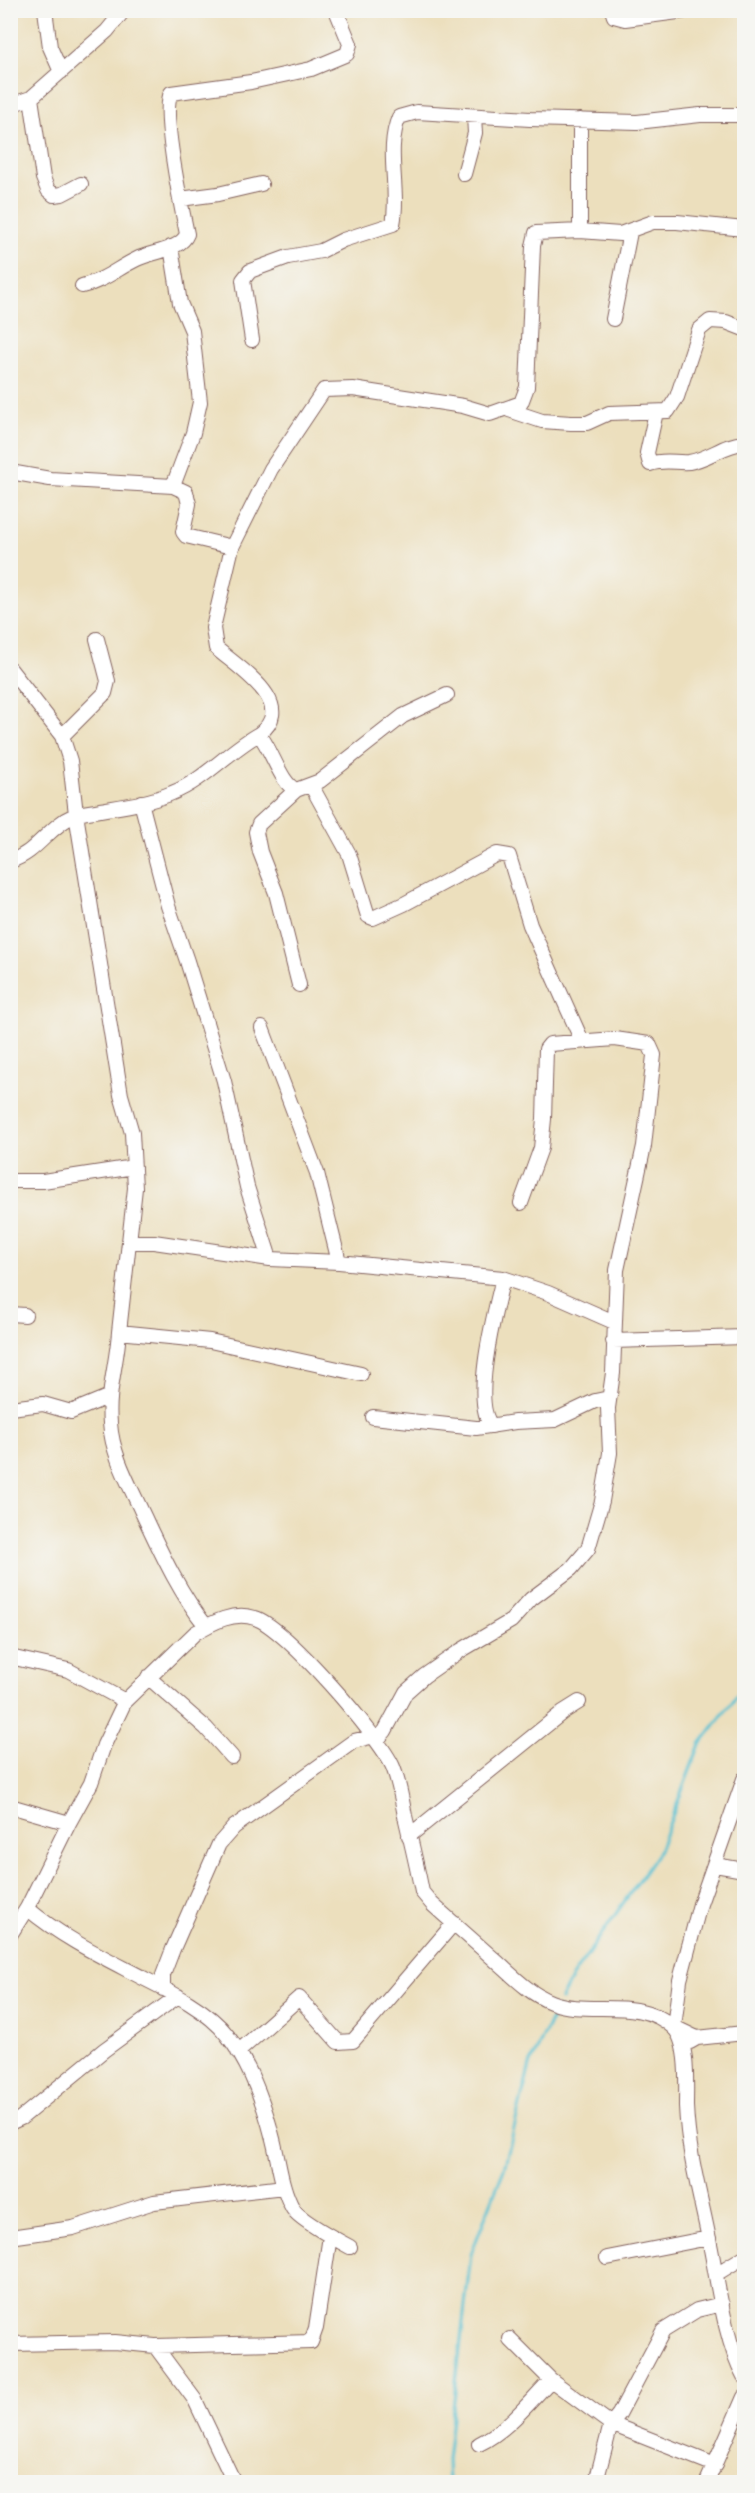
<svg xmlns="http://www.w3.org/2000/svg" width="755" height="2493" viewBox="0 0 755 2493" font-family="Mynerve,sans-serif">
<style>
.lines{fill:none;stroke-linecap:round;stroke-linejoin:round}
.stream{stroke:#57c1d3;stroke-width:3}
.minor-casing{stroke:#83625e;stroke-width:16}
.minor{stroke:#fff;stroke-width:14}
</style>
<rect width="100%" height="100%" fill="#f6f6f2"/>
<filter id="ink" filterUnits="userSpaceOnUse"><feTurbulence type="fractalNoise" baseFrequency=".0167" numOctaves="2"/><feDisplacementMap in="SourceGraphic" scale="12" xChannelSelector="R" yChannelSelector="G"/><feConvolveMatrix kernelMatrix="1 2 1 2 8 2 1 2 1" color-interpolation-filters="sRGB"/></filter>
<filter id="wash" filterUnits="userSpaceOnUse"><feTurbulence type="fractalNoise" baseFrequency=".008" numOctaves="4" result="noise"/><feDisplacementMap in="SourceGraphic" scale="24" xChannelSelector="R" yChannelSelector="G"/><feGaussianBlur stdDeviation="1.35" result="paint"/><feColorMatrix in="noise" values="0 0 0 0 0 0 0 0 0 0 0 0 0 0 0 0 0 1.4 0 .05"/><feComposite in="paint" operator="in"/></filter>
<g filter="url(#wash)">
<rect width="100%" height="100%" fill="#ecdfbd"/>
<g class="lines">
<path class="stream" d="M 561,1999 L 572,1977 L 658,1853 L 700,1744 L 744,1687
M 448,2482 L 447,2460 L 471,2254 L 504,2169 L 530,2065 L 557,2008"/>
</g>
</g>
<g filter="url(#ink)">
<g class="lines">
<defs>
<path id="minor" d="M 45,10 L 50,47 L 61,72
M 612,10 L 614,16 L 625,19 L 693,10
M 31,98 L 43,178 L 48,190 L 54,195 L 62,194 L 81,184
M 10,105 L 31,98 L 107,31 L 124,10
M 464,174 L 475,133 L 474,116
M 180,199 L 218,194 L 261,184
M 580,231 L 580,120
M 171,247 L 180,303 L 192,331 L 200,402 L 193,433 L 173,486
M 82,286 C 106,280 116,269 137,259 C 151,252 181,250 187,234 C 182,210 161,111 171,93 L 251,82 L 311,69 L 347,54 L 350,44 L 336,10
M 613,319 L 630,232
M 252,340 L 243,280 L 250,271 L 288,257 L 321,251 L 343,240 L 393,224 C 400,189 385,150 399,117 L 417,112 L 530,119 L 637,122 L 700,115 L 744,115
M 509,410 L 542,421 L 571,423 L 587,423 L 609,413 L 668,411 L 677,397 L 699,330 L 710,321 L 726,322 L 744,329
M 656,412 L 647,453 L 650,464 C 664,459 675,463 689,462 C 709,459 724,444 744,443
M 10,472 L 50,479 L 173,486 L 186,492 L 189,504 L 183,532 L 186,536 L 232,547
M 10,669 L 62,736 L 70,761 L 76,814 L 121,1095 L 132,1133 L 135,1188 L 119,1332
M 259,734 C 299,704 238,668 216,648 L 213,628 L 232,547 L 271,469 L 324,390 L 353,389 L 463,406 L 490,414 L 521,403 L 527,387 L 533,246 L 536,233 L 580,231 L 620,234 L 653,222 L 677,222 L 744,229
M 62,736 L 105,693 L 108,681 L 97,639
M 311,785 L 349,854 L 368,916 L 373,918 L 404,904 L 497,854 L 509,856 L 530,925 L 582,1041
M 296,790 L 259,824 L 256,832 L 260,852 L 276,893 L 299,985
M 141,802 L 168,906 L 187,961 L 224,1081 L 247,1187 L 270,1259
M 10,861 C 37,853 49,826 73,816 C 81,812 91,812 100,810 C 124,806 149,803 172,793 C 205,780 228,751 259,734 C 272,750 281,784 296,790 L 320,781 L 403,716 L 447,695
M 262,1028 L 317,1173 L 339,1262
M 10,1181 L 43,1181 L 134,1167
M 129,1242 L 154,1242 L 270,1259 L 339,1262 L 503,1278 L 548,1293 L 614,1322
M 10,1314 L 25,1315
M 613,1341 L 744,1337
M 10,1408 L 43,1404 L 71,1412 L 110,1396
M 373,1417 L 476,1428 L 515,1422 L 555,1420 L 595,1401 L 609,1398
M 492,1426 C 470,1403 496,1307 503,1278
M 206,1626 C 178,1591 160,1550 141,1510 C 128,1482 112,1454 110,1423 C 107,1392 117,1363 119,1332 L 210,1341 L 361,1374
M 10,1657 L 68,1670 L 125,1701
M 148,1677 L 206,1728 L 232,1757
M 377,1740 L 385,1731 L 406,1692 L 424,1676 L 460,1651 L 511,1621 L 531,1599 L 571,1569 L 588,1549 L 602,1501 L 610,1453 L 608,1408 L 613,1373 L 617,1270 L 644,1146 L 654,1055 L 649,1044 L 615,1039 L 550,1044 L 546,1049 L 544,1119 L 541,1148 L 521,1203
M 10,1806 L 69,1823
M 409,1836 L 563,1712 L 579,1702
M 715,1865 L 744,1870
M 27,1908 C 62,1938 105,1958 145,1979 C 171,1992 209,2011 227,2035 C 250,2064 264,2103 273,2139 C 279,2162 281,2188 293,2209 C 300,2220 337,2240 350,2247
M 10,1935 L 27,1908 L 69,1823 L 91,1783 L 104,1745 L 125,1701 L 195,1633 C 213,1622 234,1611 255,1618 C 285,1627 380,1737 393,1767 C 399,1782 402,1800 405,1816 C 411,1841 417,1866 422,1892 L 432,1904 C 453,1923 475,1942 496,1961 C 513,1976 530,1994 551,2002 C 590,2017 637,1995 673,2027 C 689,2041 686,2085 686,2106 C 688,2155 701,2197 710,2244 C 718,2283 725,2342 744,2376
M 163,1989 L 163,1975 L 173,1949 L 219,1844 L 234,1827 L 354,1741 L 374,1736
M 697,2038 L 674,2027 L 680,1980 L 700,1904 L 744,1779
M 690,2042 L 697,2038 L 744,2033
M 238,2052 L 299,1998 L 338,2042 L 353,2041 L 454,1923
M 10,2123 L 21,2118 L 104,2050 L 178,1996
M 10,2237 L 73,2228 L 154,2202 L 284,2187
M 607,2258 L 709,2238
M 716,2274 L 744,2257
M 510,2339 L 551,2380 L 611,2424 L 715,2465
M 10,2344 L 115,2342 L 155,2346 L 311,2342 L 316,2328 L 330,2236
M 155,2346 L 195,2400 L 234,2482
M 479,2444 C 508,2430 529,2402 551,2380
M 596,2482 L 611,2424 L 619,2414 L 663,2331 L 697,2310 L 722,2304
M 707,2482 L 744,2397"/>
</defs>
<use href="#minor" class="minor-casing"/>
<use href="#minor" class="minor"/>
</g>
</g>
<rect width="755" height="2493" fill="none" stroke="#f6f6f2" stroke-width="36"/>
</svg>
